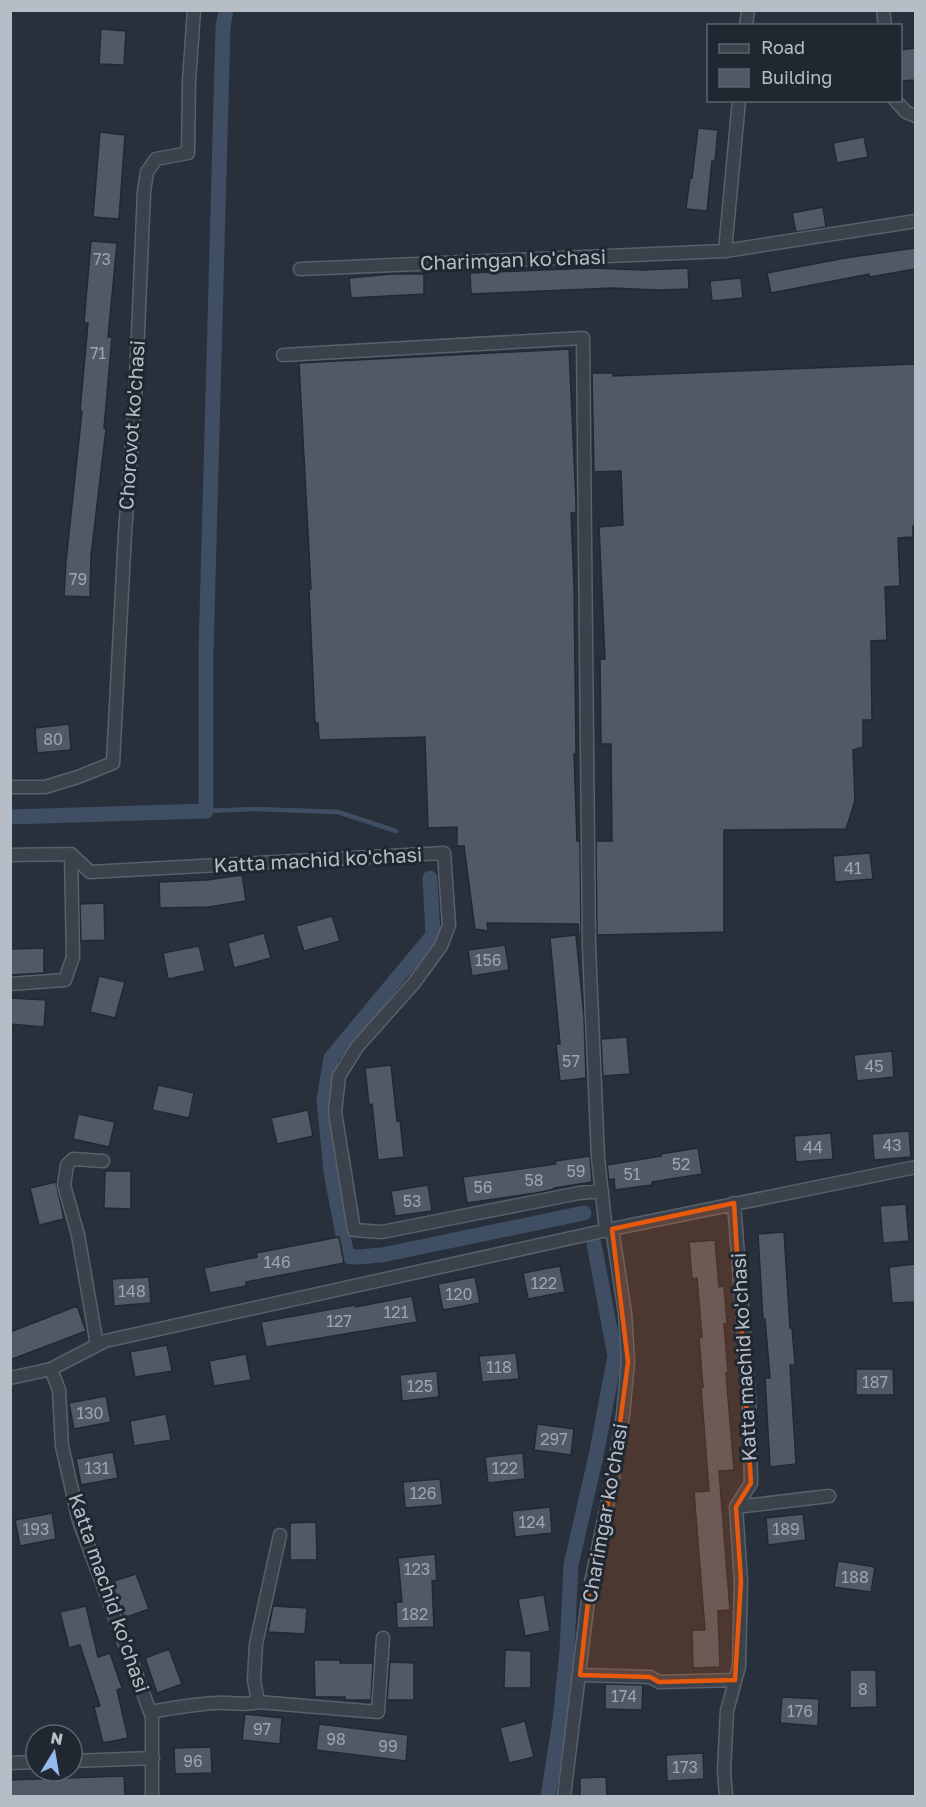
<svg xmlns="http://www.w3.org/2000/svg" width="926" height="1807" viewBox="0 0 926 1807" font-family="'Golos Text',sans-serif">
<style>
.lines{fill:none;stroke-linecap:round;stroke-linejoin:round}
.stream{stroke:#3f4e62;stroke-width:4.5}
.canal{stroke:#3f4e62;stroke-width:15}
.building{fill:#505a67;stroke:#222933;stroke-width:1.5}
.minor-casing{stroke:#59606a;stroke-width:15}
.minor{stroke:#3b424c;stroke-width:12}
.marked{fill:#e8590c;fill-opacity:0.2;stroke:#e8590c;stroke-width:4.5;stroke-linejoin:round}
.labels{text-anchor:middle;stroke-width:6;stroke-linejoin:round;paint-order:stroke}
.number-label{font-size:16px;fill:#9da4af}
.street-label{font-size:20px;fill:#b7bdc7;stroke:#202731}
</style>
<rect width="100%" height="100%" fill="#27303b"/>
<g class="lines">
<path class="stream" d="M 206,811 L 255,809 L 338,812 L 396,831"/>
<path class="canal" d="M 10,817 L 206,811 L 206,652 L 223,27 L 226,10
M 430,878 L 433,935 L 331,1058 L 324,1099 L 331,1172 L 347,1256 C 359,1259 371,1255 382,1255 L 584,1213
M 548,1796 L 560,1721 L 567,1650 L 571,1565 L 596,1456 L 615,1356 L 594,1244"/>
</g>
<path class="building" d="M 101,29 L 126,31 L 124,65 L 99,64 Z
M 915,48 L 915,80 L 900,81 L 900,50 Z
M 698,128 L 718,130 L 715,161 L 712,161 L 707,211 L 686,209 L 690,178 L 692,178 Z
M 100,132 L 125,135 L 119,219 L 93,217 Z
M 864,137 L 868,157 L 837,163 L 833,143 Z
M 823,207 L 826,227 L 796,232 L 792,213 Z
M 91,241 L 117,243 L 108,337 L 112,337 L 104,428 L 106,429 L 91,556 L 90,597 L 64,596 L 66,562 L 82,411 L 80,411 L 88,323 L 84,323 Z
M 915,248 L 915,269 L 870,277 L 869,274 L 771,293 L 767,273 L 845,258 Z
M 593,268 L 643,270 L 688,268 L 689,289 L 658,290 L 612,288 L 471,294 L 470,273 Z
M 392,274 L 424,274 L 424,294 L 351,298 L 349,278 Z
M 741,278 L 743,298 L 712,301 L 710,281 Z
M 569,349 L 576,502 L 576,513 L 571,513 L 574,585 L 576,754 L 574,754 L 577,841 L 580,841 L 581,936 L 579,936 L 578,924 L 487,923 L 488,931 L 475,929 L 464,846 L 457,846 L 457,827 L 428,828 L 425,737 L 319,740 L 318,723 L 315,723 L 309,589 L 311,589 L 299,363 Z
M 915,364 L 915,526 L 913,526 L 913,537 L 898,538 L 900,586 L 885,587 L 887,640 L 871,641 L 872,720 L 863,720 L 863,747 L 853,750 L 855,801 L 846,829 L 724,830 L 724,932 L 597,935 L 596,841 L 612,841 L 611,744 L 601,744 L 600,659 L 605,659 L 599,527 L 623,525 L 621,471 L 594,472 L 592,373 L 613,373 L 613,376 Z
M 69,724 L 71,750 L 37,753 L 35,728 Z
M 870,853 L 873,879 L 835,882 L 833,856 Z
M 242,875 L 246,901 L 209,907 L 160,908 L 159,882 L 207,880 Z
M 104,903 L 105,940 L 81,941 L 80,904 Z
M 332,916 L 340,941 L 304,951 L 296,926 Z
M 264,933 L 271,958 L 234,968 L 228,943 Z
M 576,935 L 584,1017 L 586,1078 L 560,1081 L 556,1044 L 560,1044 L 550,938 Z
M 505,945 L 509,970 L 472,976 L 468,950 Z
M 199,946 L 205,971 L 168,979 L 163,953 Z
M 44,948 L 44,973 L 10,975 L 10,949 Z
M 99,976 L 125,982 L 115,1018 L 90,1012 Z
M 10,998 L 46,1000 L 44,1027 L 10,1024 Z
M 627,1037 L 630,1074 L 603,1076 L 601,1039 Z
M 892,1051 L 894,1077 L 857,1081 L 854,1055 Z
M 391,1065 L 397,1121 L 400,1120 L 404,1157 L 378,1160 L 372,1104 L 369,1105 L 365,1068 Z
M 158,1085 L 194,1093 L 189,1118 L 152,1110 Z
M 308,1110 L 313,1136 L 277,1144 L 271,1118 Z
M 78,1114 L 115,1122 L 109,1147 L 73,1139 Z
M 909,1131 L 911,1157 L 874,1160 L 872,1134 Z
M 831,1133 L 833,1159 L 796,1162 L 794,1136 Z
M 698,1148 L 702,1174 L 652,1182 L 652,1185 L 615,1190 L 614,1179 L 609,1180 L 607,1165 L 661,1156 L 661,1154 Z
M 590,1156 L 592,1182 L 554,1188 L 555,1189 L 536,1193 L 467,1203 L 463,1177 L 556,1164 L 555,1161 Z
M 105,1171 L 131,1171 L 131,1209 L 104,1208 Z
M 56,1182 L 64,1219 L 39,1225 L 30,1188 Z
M 428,1185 L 432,1211 L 395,1216 L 391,1191 Z
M 906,1204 L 909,1241 L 883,1243 L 880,1206 Z
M 784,1232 L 790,1328 L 792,1328 L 795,1365 L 790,1365 L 796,1464 L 770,1467 L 765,1378 L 770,1378 L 765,1319 L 763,1319 L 758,1234 Z
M 339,1237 L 344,1263 L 246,1282 L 246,1286 L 210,1293 L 204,1268 L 257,1257 L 256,1253 Z
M 715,1240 L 719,1287 L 724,1286 L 727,1323 L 724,1324 L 728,1373 L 726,1373 L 734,1470 L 719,1471 L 730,1610 L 718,1611 L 720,1667 L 693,1668 L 692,1630 L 705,1630 L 694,1492 L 709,1491 L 701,1387 L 703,1387 L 699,1338 L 702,1337 L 697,1278 L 692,1279 L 689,1242 Z
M 915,1264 L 915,1302 L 892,1303 L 889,1267 Z
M 560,1266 L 565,1292 L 528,1299 L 523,1273 Z
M 149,1277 L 151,1303 L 114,1306 L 112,1279 Z
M 475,1277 L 480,1303 L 443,1310 L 438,1284 Z
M 412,1296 L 417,1322 L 266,1347 L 261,1322 L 355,1305 L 356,1307 Z
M 77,1306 L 86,1331 L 10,1360 L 10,1332 Z
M 167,1345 L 172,1371 L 135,1377 L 130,1352 Z
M 516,1353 L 519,1379 L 482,1382 L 479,1356 Z
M 246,1354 L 251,1380 L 214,1386 L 209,1361 Z
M 856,1369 L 893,1369 L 894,1395 L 856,1395 Z
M 437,1371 L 439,1397 L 402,1401 L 400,1375 Z
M 106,1396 L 111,1422 L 74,1429 L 69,1403 Z
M 166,1414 L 171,1440 L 134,1446 L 130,1421 Z
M 537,1424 L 574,1429 L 571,1455 L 534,1450 Z
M 113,1452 L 118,1478 L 81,1485 L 76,1459 Z
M 523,1453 L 525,1479 L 488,1483 L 485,1457 Z
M 440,1479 L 443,1505 L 405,1508 L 403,1482 Z
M 550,1507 L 552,1533 L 515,1537 L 512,1511 Z
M 52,1513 L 56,1539 L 20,1546 L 15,1520 Z
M 803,1514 L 806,1540 L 768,1545 L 766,1518 Z
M 316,1522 L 317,1560 L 290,1560 L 290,1523 Z
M 435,1554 L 437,1580 L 432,1581 L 434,1627 L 397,1628 L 396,1602 L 402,1602 L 398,1558 Z
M 838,1561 L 875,1567 L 871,1592 L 834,1587 Z
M 136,1574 L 149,1609 L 124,1618 L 111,1582 Z
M 544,1595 L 550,1631 L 525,1636 L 518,1599 Z
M 86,1606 L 98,1657 L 110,1653 L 122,1688 L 117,1690 L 128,1738 L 103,1743 L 94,1707 L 100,1706 L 80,1645 L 69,1648 L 60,1612 Z
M 273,1606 L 307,1608 L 305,1634 L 268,1632 Z
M 169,1649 L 182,1684 L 157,1693 L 145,1658 Z
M 505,1650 L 531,1651 L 531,1688 L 504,1688 Z
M 314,1660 L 340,1660 L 340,1663 L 373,1663 L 371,1700 L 345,1700 L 345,1697 L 315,1697 Z
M 390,1662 L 414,1663 L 414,1700 L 387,1700 Z
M 850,1670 L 876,1670 L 877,1707 L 850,1708 Z
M 605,1684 L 643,1685 L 642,1710 L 605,1709 Z
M 782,1697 L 819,1699 L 818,1726 L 780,1723 Z
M 245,1714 L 282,1718 L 280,1744 L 242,1740 Z
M 525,1721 L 534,1757 L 509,1763 L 500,1728 Z
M 319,1724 L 408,1735 L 406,1761 L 316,1750 Z
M 211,1747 L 212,1773 L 175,1774 L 174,1748 Z
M 703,1753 L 704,1779 L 667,1781 L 666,1755 Z
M 124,1776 L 125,1797 L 10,1797 L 10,1780 Z
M 606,1777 L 607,1797 L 580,1797 L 580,1778 Z"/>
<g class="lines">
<defs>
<path id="minor" d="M 883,10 L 885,26
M 746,26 L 748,10
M 895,100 L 906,112 L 916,116
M 725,251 L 739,100
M 300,269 L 725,251 L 916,221
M 283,355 L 583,338 L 589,946 L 598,1158 L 606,1231
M 10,787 L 45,787 L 78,777 L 113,763 L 125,533 L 135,403 L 144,192 L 147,172 L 156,159 L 188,153 L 189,81 L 194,10
M 10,855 L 71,854 L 90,872 L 444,853 L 449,925 L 441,946 L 414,983 L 357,1047 L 339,1076 L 335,1112 L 354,1230 L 382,1232 L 579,1193 L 602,1191
M 10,984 L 65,980 L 73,957 L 71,854
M 97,1345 L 78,1235 L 64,1185 L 67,1165 L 73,1159 L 103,1161
M 51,1369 L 59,1390 L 62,1446 L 79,1521 L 152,1717 L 152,1796
M 10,1378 L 51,1369 L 105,1341 L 612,1229 L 916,1167
M 736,1507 L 829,1496
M 580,1675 L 650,1677 L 659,1682 L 735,1680
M 258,1702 L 378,1712 L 383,1638
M 150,1712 C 172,1708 194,1704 216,1703 C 230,1702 245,1706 258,1702 L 254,1680 L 256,1644 L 280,1535
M 72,1761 L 153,1758
M 10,1763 L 36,1762
M 564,1796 L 589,1592 L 613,1477 L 623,1415 L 628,1362 L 625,1313 L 612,1229
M 726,1796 L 724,1771 L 727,1711 L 739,1666 L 741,1581 L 736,1507 L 751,1483 L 749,1398 L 734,1203"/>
</defs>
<use href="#minor" class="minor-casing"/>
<use href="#minor" class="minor"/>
</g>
<path class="marked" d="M 734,1203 L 751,1483 L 736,1507 L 741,1581 L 735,1680 L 659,1682 L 650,1677 L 580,1675 L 589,1592 L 613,1477 L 628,1362 L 612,1229 Z"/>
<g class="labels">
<g class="number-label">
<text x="102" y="265">73</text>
<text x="98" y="359">71</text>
<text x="78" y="585">79</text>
<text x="53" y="745">80</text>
<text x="853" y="874">41</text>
<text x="488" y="966">156</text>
<text x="571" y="1067">57</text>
<text x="874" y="1072">45</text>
<text x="892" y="1151">43</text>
<text x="813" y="1153">44</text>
<text x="681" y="1170">52</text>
<text x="576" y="1177">59</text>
<text x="632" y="1180">51</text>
<text x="534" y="1186">58</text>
<text x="483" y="1193">56</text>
<text x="412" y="1207">53</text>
<text x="277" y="1268">146</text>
<text x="544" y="1289">122</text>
<text x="132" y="1297">148</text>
<text x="459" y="1300">120</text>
<text x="396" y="1318">121</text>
<text x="339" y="1327">127</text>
<text x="499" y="1373">118</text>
<text x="875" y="1388">187</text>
<text x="420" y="1392">125</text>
<text x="90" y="1419">130</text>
<text x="554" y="1445">297</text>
<text x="97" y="1474">131</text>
<text x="505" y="1474">122</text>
<text x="423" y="1499">126</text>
<text x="532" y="1528">124</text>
<text x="36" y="1535">193</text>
<text x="786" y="1535">189</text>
<text x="417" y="1575">123</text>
<text x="855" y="1583">188</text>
<text x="415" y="1620">182</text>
<text x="863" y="1695">8</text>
<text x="624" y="1702">174</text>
<text x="800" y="1717">176</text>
<text x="262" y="1735">97</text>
<text x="336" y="1745">98</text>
<text x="388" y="1752">99</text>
<text x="193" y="1767">96</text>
<text x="685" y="1773">173</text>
</g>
<g class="street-label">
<text transform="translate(513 260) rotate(-2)" y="7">Charimgan ko'chasi</text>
<text transform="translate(132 425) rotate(-86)" y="7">Chorovot ko'chasi</text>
<text transform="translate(318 860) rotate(-3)" y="7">Katta machid ko'chasi</text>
<text transform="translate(744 1357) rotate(-93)" y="7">Katta machid ko'chasi</text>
<text transform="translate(605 1513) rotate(-80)" y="7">Charimgar ko'chasi</text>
<text transform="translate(109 1593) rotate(71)" y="7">Katta machid ko'chasi</text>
</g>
</g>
<rect width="926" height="1807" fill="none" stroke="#b7bdc7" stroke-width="24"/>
<rect x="707" y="24" width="195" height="78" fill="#202731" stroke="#5c636d" stroke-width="1.5"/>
<rect x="719" y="44" width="30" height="9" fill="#3b424c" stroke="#5c636d" stroke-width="1.5"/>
<text x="761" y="54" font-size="18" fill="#b7bdc7">Road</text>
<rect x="719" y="69" width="30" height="18" fill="#505a67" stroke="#5c636d" stroke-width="1.5"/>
<text x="761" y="84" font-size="18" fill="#b7bdc7">Building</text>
<g transform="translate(54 1753) rotate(11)"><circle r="28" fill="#202731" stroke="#5c636d" stroke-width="1.5"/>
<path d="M0-4.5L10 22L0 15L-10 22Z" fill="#96b8ec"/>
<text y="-9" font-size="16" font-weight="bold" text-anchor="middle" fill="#b7bdc7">N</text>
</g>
</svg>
